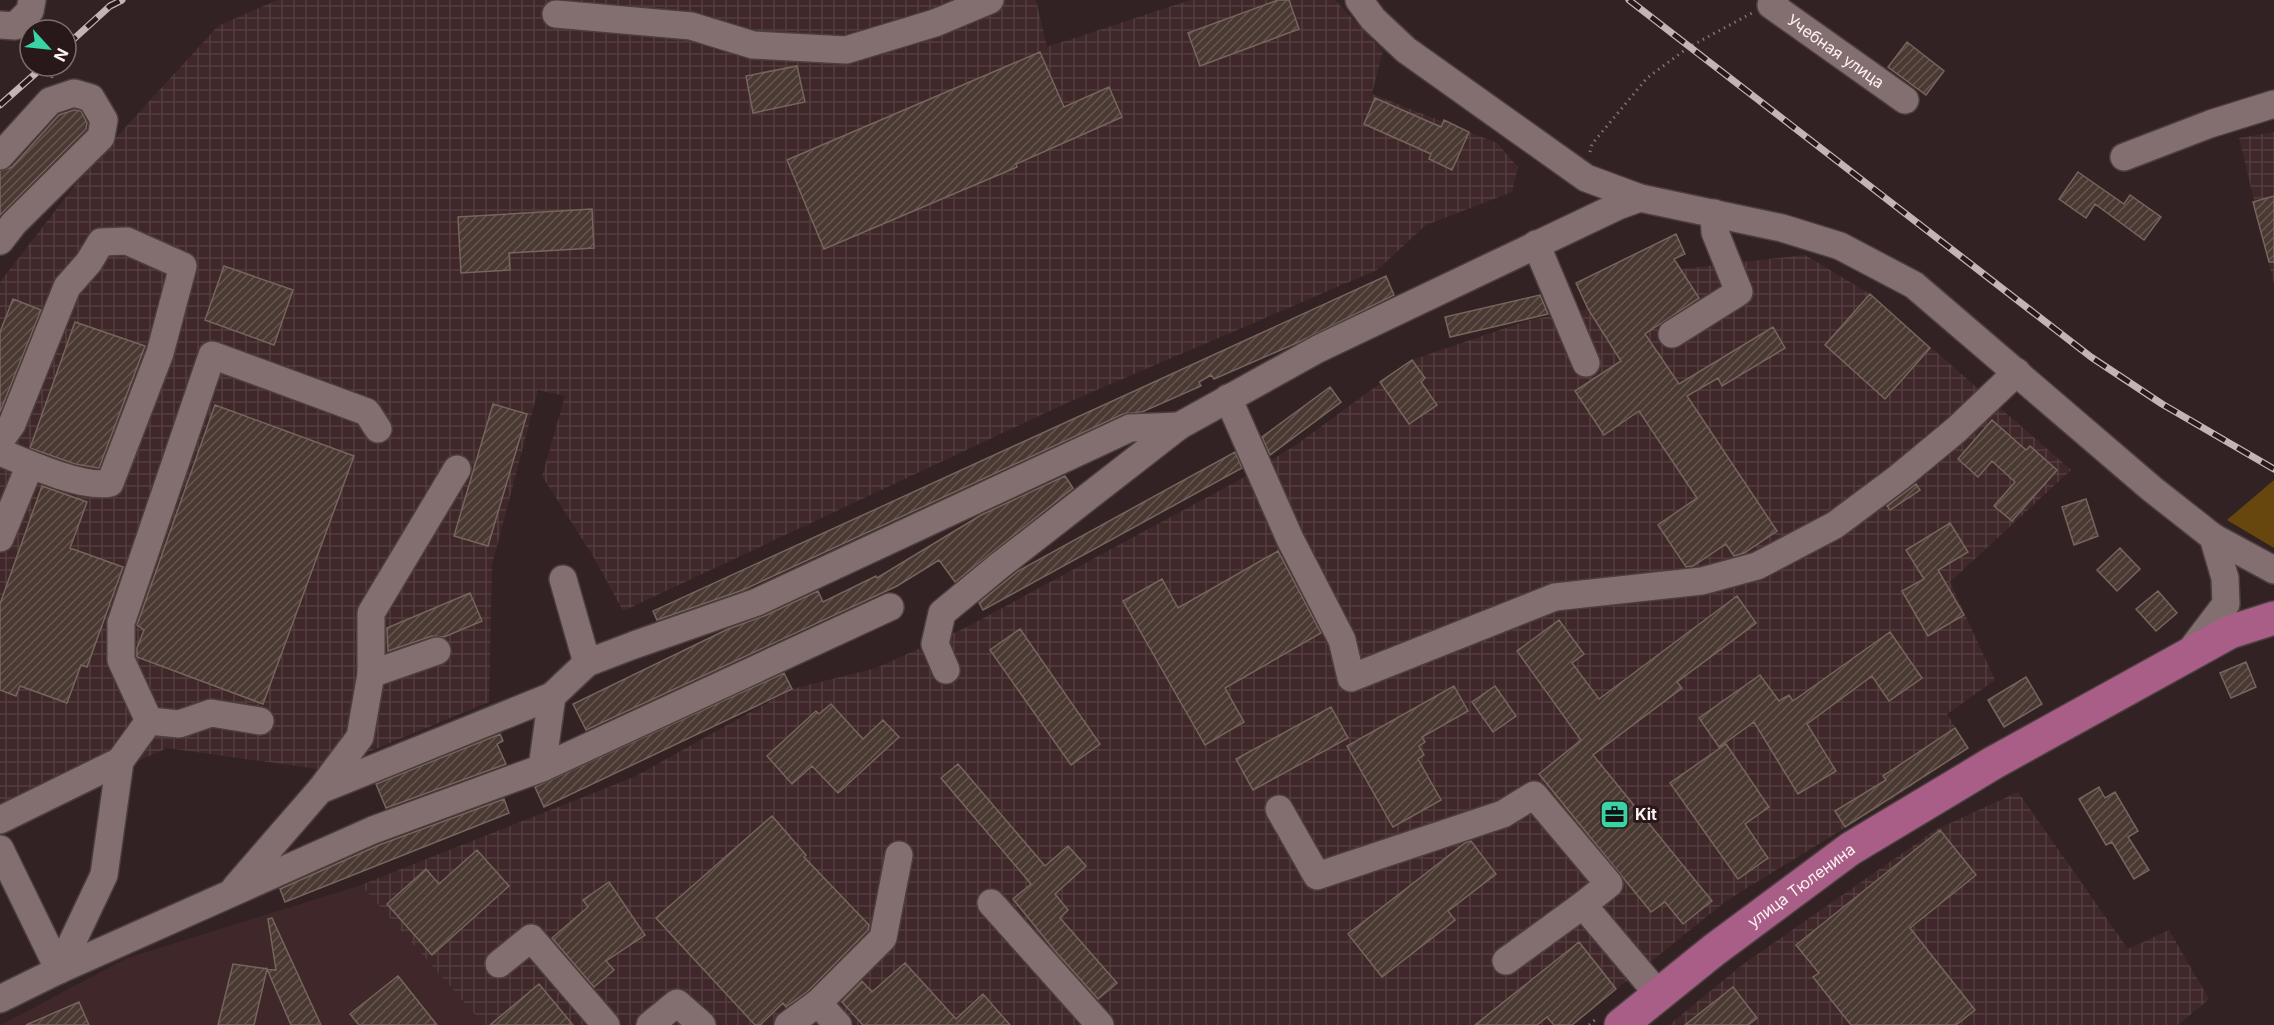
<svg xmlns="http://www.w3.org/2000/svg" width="2274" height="1025" viewBox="0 0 2274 1025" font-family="Inter,sans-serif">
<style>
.built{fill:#40282a}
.industrial{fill:url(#industrial-grid)}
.grass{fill:#68470f}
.building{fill:url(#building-hatch);stroke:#77655d;stroke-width:1.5}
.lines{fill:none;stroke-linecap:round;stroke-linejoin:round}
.minor-casing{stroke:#4c3e3f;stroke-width:30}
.major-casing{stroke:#4c3e3f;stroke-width:36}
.path{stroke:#817374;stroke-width:3;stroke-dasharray:1.5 4.5;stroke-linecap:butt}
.minor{stroke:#846f70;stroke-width:27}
.major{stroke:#a85e87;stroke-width:33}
.rail-casing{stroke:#c3b5b6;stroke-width:7}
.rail{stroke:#281819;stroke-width:4.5;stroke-dasharray:14;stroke-linecap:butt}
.labels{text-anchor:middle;stroke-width:6;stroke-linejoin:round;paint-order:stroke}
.street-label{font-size:16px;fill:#fdf1f2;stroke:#281819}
.poi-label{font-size:16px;font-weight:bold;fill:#fdf1f2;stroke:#281819;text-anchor:start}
</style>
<defs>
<pattern id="industrial-grid" width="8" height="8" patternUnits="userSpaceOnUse" patternTransform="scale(1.5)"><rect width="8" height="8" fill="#40282a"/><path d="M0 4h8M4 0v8" fill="none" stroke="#533d3f"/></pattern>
<pattern id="building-hatch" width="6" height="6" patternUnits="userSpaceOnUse" patternTransform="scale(1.5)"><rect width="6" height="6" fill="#493932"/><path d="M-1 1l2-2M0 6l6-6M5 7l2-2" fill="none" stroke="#645650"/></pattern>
</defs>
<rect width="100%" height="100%" fill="#322223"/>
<path class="built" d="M 361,885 L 484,1025 L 1,1025 L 127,958 Z"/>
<path class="industrial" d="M 277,0 L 1036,0 L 1047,47 L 1190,0 L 1335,0 L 1383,51 L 1372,94 L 1497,143 L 1518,167 L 1512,192 L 1426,225 L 1377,270 L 1071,401 L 623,611 L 593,556 L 542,476 L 565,396 L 538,390 L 492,565 L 489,702 L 325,770 L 167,748 L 0,824 L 0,282 L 90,166 L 218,26 Z
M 2274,132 L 2274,284 L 2239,138 Z
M 1805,255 L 1870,294 L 2071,470 L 1950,582 L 1995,680 L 1947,714 L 1968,748 L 1897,796 L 1726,901 L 1572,1025 L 484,1025 L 361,885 L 634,777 L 792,689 L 876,668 L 967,627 L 1241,479 L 1296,445 L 1412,360 L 1529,320 L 1583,310 L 1681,269 Z
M 2018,792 L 2128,949 L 2169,930 L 2209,999 L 2178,1025 L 1669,1025 L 1742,965 L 1937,829 Z"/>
<path class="grass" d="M 2274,480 L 2274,548 L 2227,520 Z"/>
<path class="building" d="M 1278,0 L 1289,0 L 1299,29 L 1200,66 L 1188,33 Z
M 1907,42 L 1944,71 L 1926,95 L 1888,67 Z
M 1040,52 L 1064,107 L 1109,87 L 1122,117 L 1016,164 L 1017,167 L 824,249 L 787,160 Z
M 797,66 L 805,102 L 753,113 L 746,76 Z
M 1375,98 L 1441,127 L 1444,120 L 1469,132 L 1452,170 L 1429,159 L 1431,154 L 1364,124 Z
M 74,110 L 81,111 L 87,123 L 86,129 L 0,215 L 0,171 L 12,167 L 59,115 Z
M 2078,172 L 2124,204 L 2130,195 L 2161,217 L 2144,240 L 2095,204 L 2086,218 L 2059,199 Z
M 2274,196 L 2274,262 L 2269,262 L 2253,202 Z
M 592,209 L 594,248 L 509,253 L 510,270 L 461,273 L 458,217 Z
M 1676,234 L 1685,254 L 1674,259 L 1699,298 L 1645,334 L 1679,384 L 1773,327 L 1785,348 L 1722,386 L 1718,378 L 1687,396 L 1777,531 L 1744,553 L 1734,556 L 1726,544 L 1693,566 L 1686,567 L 1658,525 L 1697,498 L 1639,411 L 1604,435 L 1575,391 L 1621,361 L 1588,309 L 1576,283 Z
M 224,266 L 293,290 L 274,345 L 205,320 Z
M 1386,276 L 1394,295 L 1299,342 L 1214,379 L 1211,375 L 1199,382 L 1201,386 L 1142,412 L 1123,414 L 743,590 L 657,620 L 653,611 Z
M 1870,294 L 1930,348 L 1885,399 L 1825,345 Z
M 1540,295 L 1548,314 L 1450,337 L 1445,317 Z
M 13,299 L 41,310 L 0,412 L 0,332 Z
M 75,322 L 145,346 L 99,468 L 75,464 L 30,448 Z
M 1412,360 L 1425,378 L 1421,382 L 1437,405 L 1409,424 L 1380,382 Z
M 1330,387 L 1341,402 L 1270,455 L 1262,437 Z
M 493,404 L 527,414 L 488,546 L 454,536 Z
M 215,405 L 354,456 L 263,704 L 137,657 L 137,648 L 144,630 L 137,625 Z
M 1992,420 L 2026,450 L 2030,446 L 2057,470 L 2012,521 L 1994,506 L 2015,482 L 1992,461 L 1978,477 L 1958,459 Z
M 1235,452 L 1242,468 L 983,610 L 979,603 L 1018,571 Z
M 1065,476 L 1073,488 L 955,582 L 939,560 L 897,586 L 586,730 L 573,704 L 728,629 L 764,616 L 818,591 L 823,602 L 876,576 L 877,578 L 981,515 Z
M 1916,484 L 1920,490 L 1890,510 L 1887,506 Z
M 42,486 L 87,502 L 70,548 L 123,567 L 87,667 L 81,665 L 67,703 L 20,686 L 16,696 L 0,690 L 0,604 Z
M 2086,499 L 2098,536 L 2074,545 L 2062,507 Z
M 1950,523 L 1968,552 L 1938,570 L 1964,615 L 1928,636 L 1902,591 L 1924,579 L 1906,550 Z
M 2120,548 L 2140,569 L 2117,591 L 2097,570 Z
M 1278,551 L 1321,633 L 1225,688 L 1244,722 L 1205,745 L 1123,601 L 1162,579 L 1178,608 Z
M 2158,591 L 2177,613 L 2156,631 L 2136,609 Z
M 470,593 L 482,621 L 444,637 L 432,636 L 388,651 L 387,628 Z
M 1737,596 L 1756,623 L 1677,682 L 1682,688 L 1593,755 L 1712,901 L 1683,924 L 1665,902 L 1651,912 L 1539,774 L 1581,740 L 1517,651 L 1559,620 L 1584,654 L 1572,663 L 1599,699 Z
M 1020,629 L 1100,744 L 1071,765 L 990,650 Z
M 1890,632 L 1922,678 L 1889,701 L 1872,676 L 1807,724 L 1836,771 L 1798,794 L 1754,722 L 1719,747 L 1699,718 L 1760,675 L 1779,701 L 1789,695 L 1793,701 Z
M 2246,662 L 2256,687 L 2231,698 L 2220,673 Z
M 784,673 L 792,689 L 544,807 L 535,787 Z
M 2026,677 L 2042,704 L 2004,727 L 1988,700 Z
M 1454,686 L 1468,711 L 1422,737 L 1425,742 L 1419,746 L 1424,755 L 1418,759 L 1441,800 L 1393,827 L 1347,746 Z
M 1495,686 L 1516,716 L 1493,732 L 1472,702 Z
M 831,704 L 863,739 L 883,720 L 899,737 L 838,793 L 812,766 L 792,784 L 767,756 L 816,711 L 819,714 Z
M 1331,707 L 1348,738 L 1253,790 L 1236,759 Z
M 1955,728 L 1968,748 L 1845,827 L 1835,811 L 1886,780 L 1883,776 Z
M 500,734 L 503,741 L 497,744 L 506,764 L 386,808 L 376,784 Z
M 1726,744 L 1769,807 L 1745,824 L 1768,858 L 1738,879 L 1670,783 Z
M 958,764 L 1045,866 L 1068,846 L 1086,866 L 1055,894 L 1068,910 L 1060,918 L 1117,983 L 1098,999 L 1056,952 L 1013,899 L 1031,884 L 941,778 Z
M 2099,787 L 2105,798 L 2115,792 L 2138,831 L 2128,837 L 2149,870 L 2134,879 L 2112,842 L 2106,845 L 2079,799 Z
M 504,799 L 509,813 L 285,902 L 280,889 L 379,845 Z
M 772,816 L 806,855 L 804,857 L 869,925 L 868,930 L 808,991 L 786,1007 L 783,1003 L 760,1025 L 755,1025 L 656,918 Z
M 1940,830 L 1976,875 L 1910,928 L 1975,1010 L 1956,1025 L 1851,1025 L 1813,977 L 1819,973 L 1796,945 Z
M 1471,841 L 1496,874 L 1448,911 L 1455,920 L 1382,977 L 1348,934 L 1465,843 Z
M 477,850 L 509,886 L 432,955 L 387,904 L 426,869 L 439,884 Z
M 609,882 L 645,935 L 606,961 L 614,970 L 594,987 L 552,938 L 588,907 L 583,900 Z
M 272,918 L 321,1025 L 291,1025 L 267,969 L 254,1025 L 218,1025 L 233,964 L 276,970 L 268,919 Z
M 1579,942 L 1616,989 L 1572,1025 L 1554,1025 L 1547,1017 L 1537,1025 L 1475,1025 Z
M 905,963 L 956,1019 L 983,994 L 1010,1025 L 863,1025 L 842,1002 L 862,981 L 872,992 Z
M 398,976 L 437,1025 L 359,1025 L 350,1014 Z
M 539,984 L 573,1025 L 490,1025 Z
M 1733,987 L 1757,1018 L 1748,1025 L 1685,1025 Z
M 79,1002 L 89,1025 L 26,1025 Z"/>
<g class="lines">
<defs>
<g id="minor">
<path d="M 1359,0 L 1373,19 L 1406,50 L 1586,178 L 1640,198"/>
<path id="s1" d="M 1775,0 L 1771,5 L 1905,100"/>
<path d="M 556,14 L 691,26 L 753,45 L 846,50 L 935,23 L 990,0"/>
<path d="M 0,25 L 15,26 L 30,11 L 32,0"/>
<path d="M 0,156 L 50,101 L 74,93 L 91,98 L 104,120 L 101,137 L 14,223 L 0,241"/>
<path d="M 2124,157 L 2210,124 L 2274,104"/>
<path d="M 1536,244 L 1586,363"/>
<path d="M 1672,334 L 1739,292 L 1715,232 L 1714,213"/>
<path d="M 1228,398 L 1290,539 L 1342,640 L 1351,678 L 1555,597 L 1702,581 L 1757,566 L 1835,525 L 1898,478 L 1956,430 L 2017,372"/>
<path d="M 0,441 L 12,424 L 67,287 L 89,262 L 101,242 L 127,241 L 183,266 L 160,353 L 110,483 C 84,489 26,463 0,452"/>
<path d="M 0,538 L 30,465"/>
<path d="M 563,579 L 587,663"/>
<path d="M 2188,654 L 2226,604 L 2225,578 L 2213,537"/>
<path d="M 946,670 L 935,644 L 942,613 L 999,566 L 1179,426 L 1318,349 L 1618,206 L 1640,198 L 1782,228 L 1840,246 L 1914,285 L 2152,489 L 2213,537 L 2274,570"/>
<path d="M 371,674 L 437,651"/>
<path d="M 149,721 L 179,724 L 211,713 L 260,721"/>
<path d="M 120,761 L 149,721 L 121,660 L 121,623 L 212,355 L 367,412 L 378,429"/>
<path d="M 542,768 L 890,607"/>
<path d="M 321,789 L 360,737 L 371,674 L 371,613 L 457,469"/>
<path d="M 1279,809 L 1317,876 L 1503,814 L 1534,795 L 1609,884 L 1583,905 L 1659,995"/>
<path d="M 0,820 L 120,761 L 104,875 L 59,970"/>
<path d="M 0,849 L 59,970"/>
<path d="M 235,888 L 320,790 L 552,696"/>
<path d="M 991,903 L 1100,1025"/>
<path d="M 1506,961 L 1583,905"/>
<path d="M 499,964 L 531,938 L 606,1025"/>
<path d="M 0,999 L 59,970 L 373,830 L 542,768 L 552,696 L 587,663 L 634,645 L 757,602 L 1130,428 L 1179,426"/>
<path d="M 818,1003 L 883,938 L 899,855"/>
<path d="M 650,1025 L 677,1003 L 702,1025"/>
<path d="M 788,1025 L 818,1003 L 838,1025"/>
</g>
<g id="major">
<path id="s2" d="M 1621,1025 L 1714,950 L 1850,849 L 1993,763 L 2230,632 L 2274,618"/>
</g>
</defs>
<use href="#minor" class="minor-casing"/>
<use href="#major" class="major-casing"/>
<path class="path" d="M 52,78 L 53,66
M 1590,152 L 1592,144 L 1647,78 L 1689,47 L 1752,13
M 1589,1025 L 1596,1019"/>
<use href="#minor" class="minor"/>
<use href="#major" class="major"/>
<defs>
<path id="rail" d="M 1629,0 L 2091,357 L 2162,404 L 2274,469
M 66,46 L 110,6 L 122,0
M 0,105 L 44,66"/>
</defs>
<use href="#rail" class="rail-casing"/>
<use href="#rail" class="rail"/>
</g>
<defs>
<symbol id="office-square" viewBox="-11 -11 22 22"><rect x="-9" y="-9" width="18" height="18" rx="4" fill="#38d4a6" stroke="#281819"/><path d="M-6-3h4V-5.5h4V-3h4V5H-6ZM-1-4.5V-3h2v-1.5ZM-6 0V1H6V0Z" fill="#111"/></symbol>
</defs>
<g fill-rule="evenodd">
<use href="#office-square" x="1598" y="798" width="33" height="33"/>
</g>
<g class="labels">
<g class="street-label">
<text dy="6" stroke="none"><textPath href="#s1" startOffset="86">Учебная улица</textPath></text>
<text dy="6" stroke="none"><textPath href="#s2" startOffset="228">улица Тюленина</textPath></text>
</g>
<g class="poi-label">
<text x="1635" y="820">Kit</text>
</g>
</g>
<g transform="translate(48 48) rotate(117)"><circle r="28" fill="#281819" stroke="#7d6f70" stroke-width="1.5"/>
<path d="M0-4.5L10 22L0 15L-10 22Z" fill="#38d4a6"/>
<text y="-9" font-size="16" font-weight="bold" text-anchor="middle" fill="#fdf1f2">N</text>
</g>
</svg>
